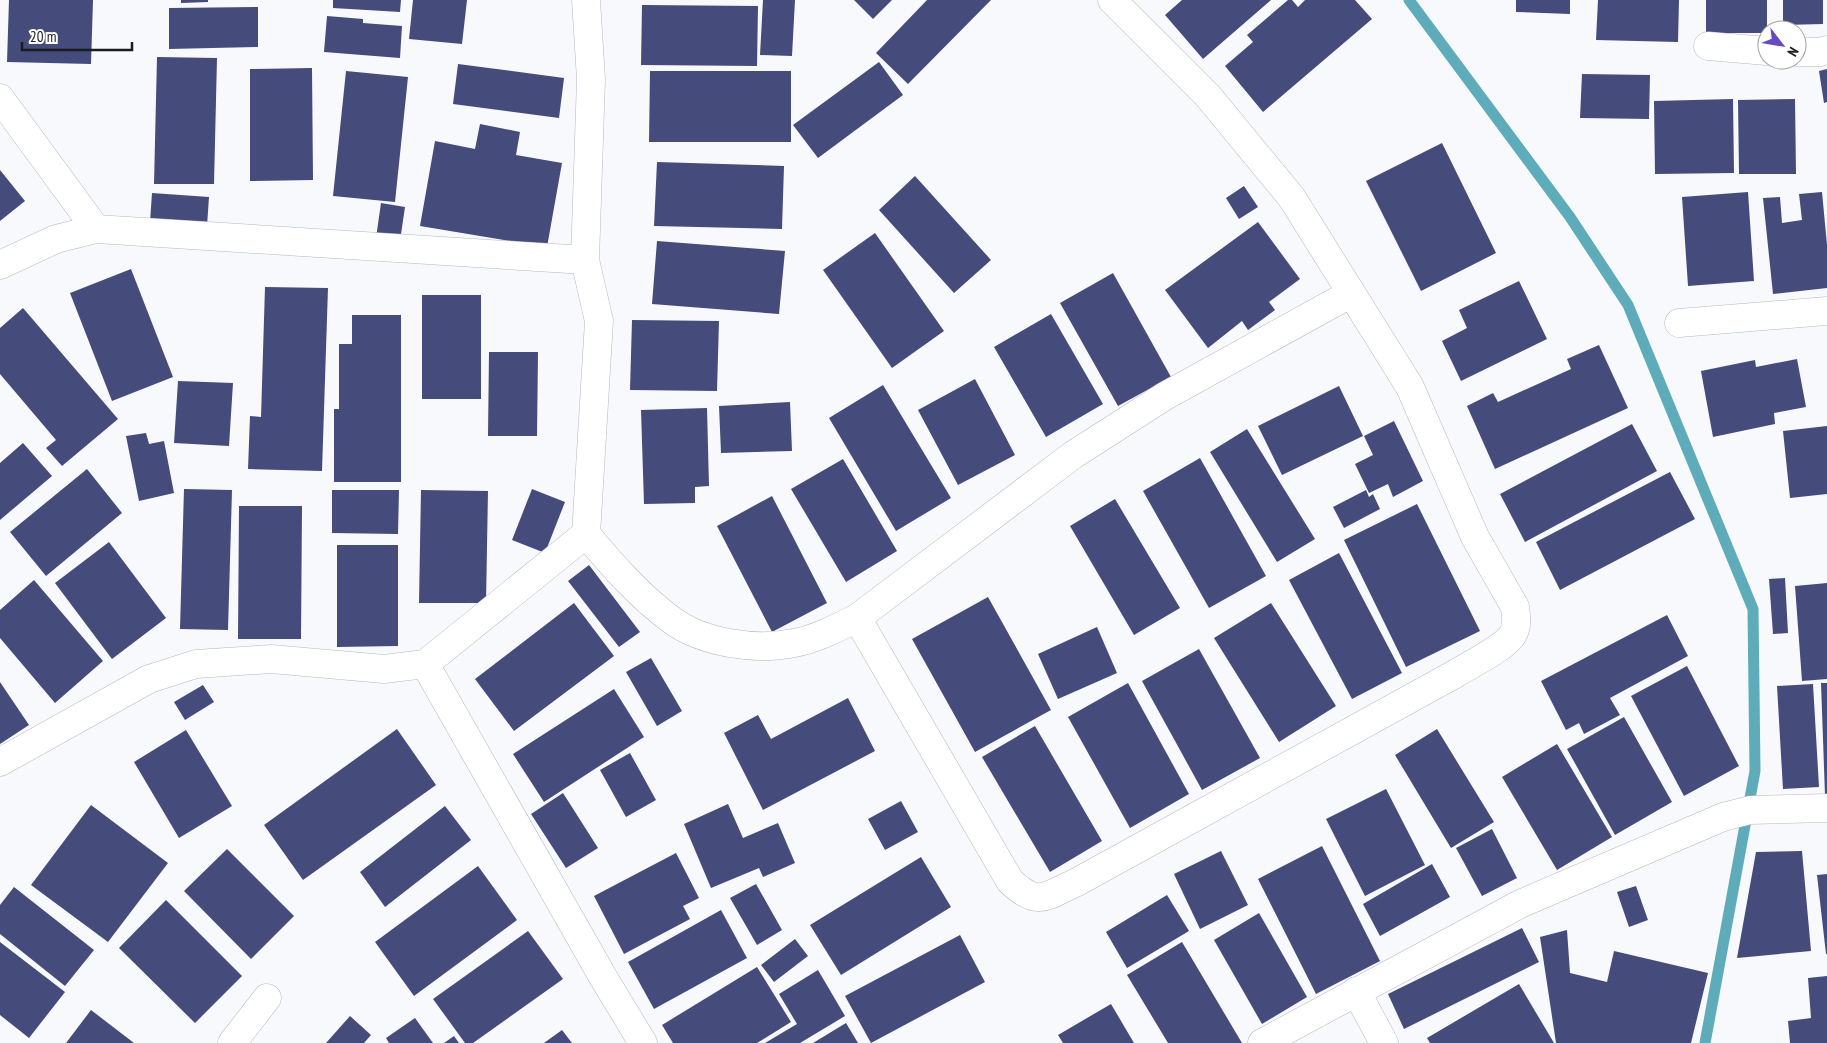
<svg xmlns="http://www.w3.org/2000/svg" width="1827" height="1043" viewBox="0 0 1827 1043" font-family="'PT Sans Narrow',sans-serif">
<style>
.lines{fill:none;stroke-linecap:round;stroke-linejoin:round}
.stream{stroke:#5eacb9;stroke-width:11}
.building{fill:#454b7b}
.street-casing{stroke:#b6b8c2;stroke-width:29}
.street{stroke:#fff;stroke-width:28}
</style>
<rect width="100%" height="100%" fill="#f8f9fd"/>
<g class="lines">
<path class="stream" d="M 1409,0 L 1570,217 L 1628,305 L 1753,609 L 1755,771 L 1705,1043"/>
</g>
<path class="building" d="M 9,0 L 93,0 L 91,64 L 7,62 Z
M 181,0 L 208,0 L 208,2 L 181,3 Z
M 333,0 L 401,0 L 400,12 L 333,8 Z
M 413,0 L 467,0 L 462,44 L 409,39 Z
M 763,0 L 795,0 L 792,56 L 760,55 Z
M 854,0 L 892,0 L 873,19 Z
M 927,0 L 991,0 L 908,84 L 876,53 Z
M 1182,0 L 1271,0 L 1203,59 L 1165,15 Z
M 1288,0 L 1292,0 L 1298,7 L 1305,0 L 1355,0 L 1372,19 L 1263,112 L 1225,66 L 1253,42 L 1247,35 Z
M 1516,0 L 1570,0 L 1570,14 L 1516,12 Z
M 1598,0 L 1679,0 L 1678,42 L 1596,40 Z
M 1706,0 L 1767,0 L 1767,33 L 1706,33 Z
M 1783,0 L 1823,0 L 1823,24 L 1783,25 Z
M 642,5 L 758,6 L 757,66 L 641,65 Z
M 258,7 L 258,47 L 169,49 L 169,8 Z
M 327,16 L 363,19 L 363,23 L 402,26 L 400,58 L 324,52 Z
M 157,57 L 217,58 L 214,184 L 154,184 Z
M 879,62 L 903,95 L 818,158 L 793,125 Z
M 458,64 L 564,78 L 559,118 L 453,104 Z
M 312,68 L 313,180 L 250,181 L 250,69 Z
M 1827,69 L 1827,102 L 1824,103 L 1819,71 Z
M 346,71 L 408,77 L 395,202 L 333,196 Z
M 650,71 L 791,71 L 791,142 L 649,142 Z
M 1582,74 L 1650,75 L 1649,119 L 1580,118 Z
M 1733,99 L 1734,173 L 1655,174 L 1654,101 Z
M 1795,99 L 1796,174 L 1739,174 L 1738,100 Z
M 480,124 L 520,132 L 516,155 L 562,163 L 547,247 L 420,226 L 435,141 L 475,149 Z
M 1442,143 L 1496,253 L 1421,291 L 1366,181 Z
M 657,162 L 784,166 L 782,229 L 654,226 Z
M 0,170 L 25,201 L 0,221 Z
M 915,176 L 991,260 L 954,293 L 879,210 Z
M 1244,186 L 1258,207 L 1239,219 L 1226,198 Z
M 1748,192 L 1754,281 L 1688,286 L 1682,197 Z
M 1822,192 L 1827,245 L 1827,288 L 1773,294 L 1763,198 L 1780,197 L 1782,223 L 1802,220 L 1799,194 Z
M 152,193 L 209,197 L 207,226 L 150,222 Z
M 381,203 L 405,207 L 400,241 L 376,238 Z
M 1258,222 L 1300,279 L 1269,302 L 1275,310 L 1248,330 L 1242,321 L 1208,348 L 1165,290 Z
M 875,233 L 944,331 L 892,368 L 823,270 Z
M 657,241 L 785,251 L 779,314 L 652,304 Z
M 131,269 L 173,377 L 112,401 L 70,293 Z
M 1113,273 L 1171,377 L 1118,406 L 1060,303 Z
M 1519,281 L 1547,339 L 1461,381 L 1442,341 L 1467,328 L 1459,310 Z
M 265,287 L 328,288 L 322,471 L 248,469 L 250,416 L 261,417 Z
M 422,295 L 481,295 L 481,399 L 422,399 Z
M 23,308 L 118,419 L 62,466 L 46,448 L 56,440 L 0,374 L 0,328 Z
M 1051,314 L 1103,404 L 1046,437 L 994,347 Z
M 352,315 L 401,315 L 401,482 L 334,482 L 334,409 L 339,409 L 339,344 L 352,344 Z
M 632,320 L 719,321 L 717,391 L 630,390 Z
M 1599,345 L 1628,408 L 1495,469 L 1467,406 L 1493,393 L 1498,402 L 1571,369 L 1567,359 Z
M 489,352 L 538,352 L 537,436 L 488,436 Z
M 1797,359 L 1806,407 L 1774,413 L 1775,424 L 1713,437 L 1701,371 L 1755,360 L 1756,367 Z
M 975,379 L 1015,455 L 958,485 L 918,410 Z
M 178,381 L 233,383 L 229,446 L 174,443 Z
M 883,385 L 951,498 L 896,531 L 829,418 Z
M 1339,386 L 1363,436 L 1282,475 L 1258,426 Z
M 790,402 L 792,451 L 721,453 L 719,406 Z
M 707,408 L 709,486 L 695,487 L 695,503 L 644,504 L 641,410 Z
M 1394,421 L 1423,481 L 1393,497 L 1388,484 L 1369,493 L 1355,464 L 1373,455 L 1364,436 Z
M 1632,424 L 1657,471 L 1525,542 L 1500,494 Z
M 1827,426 L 1827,494 L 1790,498 L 1783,431 Z
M 1247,429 L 1315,539 L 1277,562 L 1210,452 Z
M 146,433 L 149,444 L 164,441 L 174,493 L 139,501 L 126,436 Z
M 23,443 L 52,476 L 0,520 L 0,463 Z
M 1200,458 L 1266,576 L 1209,608 L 1143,491 Z
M 843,459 L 897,551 L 846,582 L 791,489 Z
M 87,469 L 122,513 L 46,576 L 10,532 Z
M 1670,472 L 1695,519 L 1560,590 L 1536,542 Z
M 184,489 L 232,490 L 228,630 L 180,629 Z
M 532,489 L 565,502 L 545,553 L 512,540 Z
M 332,490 L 399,490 L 398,534 L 332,533 Z
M 421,490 L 488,491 L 486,603 L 419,603 Z
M 1366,490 L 1369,497 L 1373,494 L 1380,509 L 1344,528 L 1333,507 Z
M 772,496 L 827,603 L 772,632 L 717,526 Z
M 1115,499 L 1180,608 L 1134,635 L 1070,526 Z
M 1417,504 L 1480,631 L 1406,667 L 1344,540 Z
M 239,506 L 302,506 L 301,639 L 238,639 Z
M 109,542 L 166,618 L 112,659 L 55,583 Z
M 337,545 L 398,545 L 398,646 L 337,647 Z
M 1339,553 L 1402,673 L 1352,699 L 1289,580 Z
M 589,565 L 640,632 L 619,647 L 568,581 Z
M 1785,578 L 1788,633 L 1773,634 L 1769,579 Z
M 34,580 L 103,661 L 55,703 L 0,638 L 0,610 Z
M 1827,583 L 1827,679 L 1802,681 L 1795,586 Z
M 988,597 L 1051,710 L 975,752 L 912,639 Z
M 574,603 L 614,656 L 514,731 L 475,679 Z
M 1271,603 L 1336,706 L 1279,742 L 1214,638 Z
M 1667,615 L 1688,656 L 1610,698 L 1620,715 L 1584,734 L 1579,723 L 1566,730 L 1541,681 Z
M 1097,627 L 1117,673 L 1058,699 L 1038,654 Z
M 1199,649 L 1260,758 L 1202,790 L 1142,681 Z
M 651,658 L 682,711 L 657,726 L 626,672 Z
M 1687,666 L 1739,766 L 1684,796 L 1631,696 Z
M 0,682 L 29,725 L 0,744 Z
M 1128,683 L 1189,794 L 1130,828 L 1068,717 Z
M 1821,683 L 1827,683 L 1827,795 L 1825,795 Z
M 1813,684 L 1819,787 L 1783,789 L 1777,686 Z
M 203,685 L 214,702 L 185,720 L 174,702 Z
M 614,689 L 644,737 L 544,802 L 513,754 Z
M 848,698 L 875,751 L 763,810 L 724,733 L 758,715 L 771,739 Z
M 1624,717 L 1672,802 L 1615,835 L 1567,749 Z
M 1035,726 L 1102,841 L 1050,872 L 982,757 Z
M 397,729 L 436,785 L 303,880 L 264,825 Z
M 1437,729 L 1494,822 L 1451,848 L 1395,755 Z
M 186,730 L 232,806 L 179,838 L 134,762 Z
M 1557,744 L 1612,837 L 1557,870 L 1502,777 Z
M 630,753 L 656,800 L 626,817 L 600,770 Z
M 1386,789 L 1425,865 L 1365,896 L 1326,819 Z
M 563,793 L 598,848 L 566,868 L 531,814 Z
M 901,801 L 918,832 L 885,850 L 868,819 Z
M 728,804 L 743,838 L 778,823 L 795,863 L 763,877 L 759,868 L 711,888 L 684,824 Z
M 91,805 L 168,863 L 108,942 L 31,885 Z
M 445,806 L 471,840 L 385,907 L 360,872 Z
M 1492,829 L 1517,878 L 1482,896 L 1456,848 Z
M 1322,846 L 1380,961 L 1316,994 L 1258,879 Z
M 227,849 L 294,916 L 251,959 L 184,891 Z
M 1221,851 L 1248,905 L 1200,929 L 1174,874 Z
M 1802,851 L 1811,951 L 1737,958 L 1756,852 Z
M 676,853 L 699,898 L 683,906 L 690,919 L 624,954 L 594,896 Z
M 921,857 L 951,907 L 841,975 L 810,925 Z
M 1432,864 L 1450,897 L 1380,936 L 1363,904 Z
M 478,866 L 517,920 L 414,996 L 375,942 Z
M 1827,874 L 1827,954 L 1826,954 L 1817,875 Z
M 756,884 L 782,930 L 757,945 L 730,898 Z
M 1636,886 L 1648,920 L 1629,927 L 1617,892 Z
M 14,887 L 94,950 L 65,986 L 0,934 L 0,905 Z
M 1167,895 L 1189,931 L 1127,968 L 1106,932 Z
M 166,900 L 242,976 L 195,1023 L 119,948 Z
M 721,910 L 747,958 L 654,1009 L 628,962 Z
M 1259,913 L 1307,997 L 1262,1024 L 1214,940 Z
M 1522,928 L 1539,962 L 1404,1029 L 1388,994 Z
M 1567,930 L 1570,973 L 1607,982 L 1614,951 L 1708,973 L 1691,1043 L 1556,1043 L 1540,937 Z
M 528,931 L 563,979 L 473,1043 L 465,1043 L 433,999 Z
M 960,935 L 985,982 L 871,1043 L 845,996 Z
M 795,939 L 808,956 L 774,982 L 761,965 Z
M 0,942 L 65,992 L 29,1038 L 0,1015 Z
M 1182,942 L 1242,1043 L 1168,1043 L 1127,975 Z
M 757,967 L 791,1022 L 757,1043 L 673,1043 L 662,1025 Z
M 818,970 L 845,1016 L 800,1043 L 765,1043 L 797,1024 L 779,994 Z
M 1827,976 L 1827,1043 L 1790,1043 L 1788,1021 L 1811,1018 L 1808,978 Z
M 1519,984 L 1554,1043 L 1430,1043 L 1427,1038 Z
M 1111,1004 L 1134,1043 L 1063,1043 L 1058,1035 Z
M 91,1010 L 134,1043 L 66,1043 Z
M 350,1016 L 371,1035 L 364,1043 L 326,1043 Z
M 415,1018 L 433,1043 L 389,1043 L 386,1038 Z
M 846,1023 L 858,1043 L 813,1043 Z
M 562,1030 L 572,1043 L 544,1043 Z
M 454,1036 L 459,1043 L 444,1043 Z"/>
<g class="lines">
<defs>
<path id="street" d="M 586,0 L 591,79 L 585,260 L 599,321 L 586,534 C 612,565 640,597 673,621 C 704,643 756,651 794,643 C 816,639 837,628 857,618 L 1073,455 L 1165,396 L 1350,294
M 1708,46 L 1767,51
M 1797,52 L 1820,52 L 1827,50
M 0,98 L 96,229
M 0,265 L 56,239 L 96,229 L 585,260
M 1679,323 L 1827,311
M 857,618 L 1010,881 C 1038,908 1046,896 1077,882 L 1455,674 C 1469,665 1505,648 1513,634 C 1518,626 1516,615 1515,607 L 1475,537 L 1410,387 L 1292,198 L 1208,96 L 1112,0
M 425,664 L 603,977 L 643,1043
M 0,762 L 149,679 L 196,664 L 271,659 L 384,669 L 425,664 L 586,534
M 1356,991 L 1384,1043
M 232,1043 L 267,998
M 1262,1043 L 1520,904 L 1723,817 L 1750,810 L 1827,808"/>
</defs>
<use href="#street" class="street-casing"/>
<use href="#street" class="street"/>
</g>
<g transform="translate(1782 45) rotate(121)"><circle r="24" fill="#ffffff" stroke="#a4a4a5"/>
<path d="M0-4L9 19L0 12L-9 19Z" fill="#654ac3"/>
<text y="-8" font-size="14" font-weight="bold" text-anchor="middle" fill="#1b1c1f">N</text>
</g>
<path d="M22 42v8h110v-8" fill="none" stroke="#1b1c1f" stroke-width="2.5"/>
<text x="30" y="42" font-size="15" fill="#1b1c1f" stroke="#ffffff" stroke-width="4" paint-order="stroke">20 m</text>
</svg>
